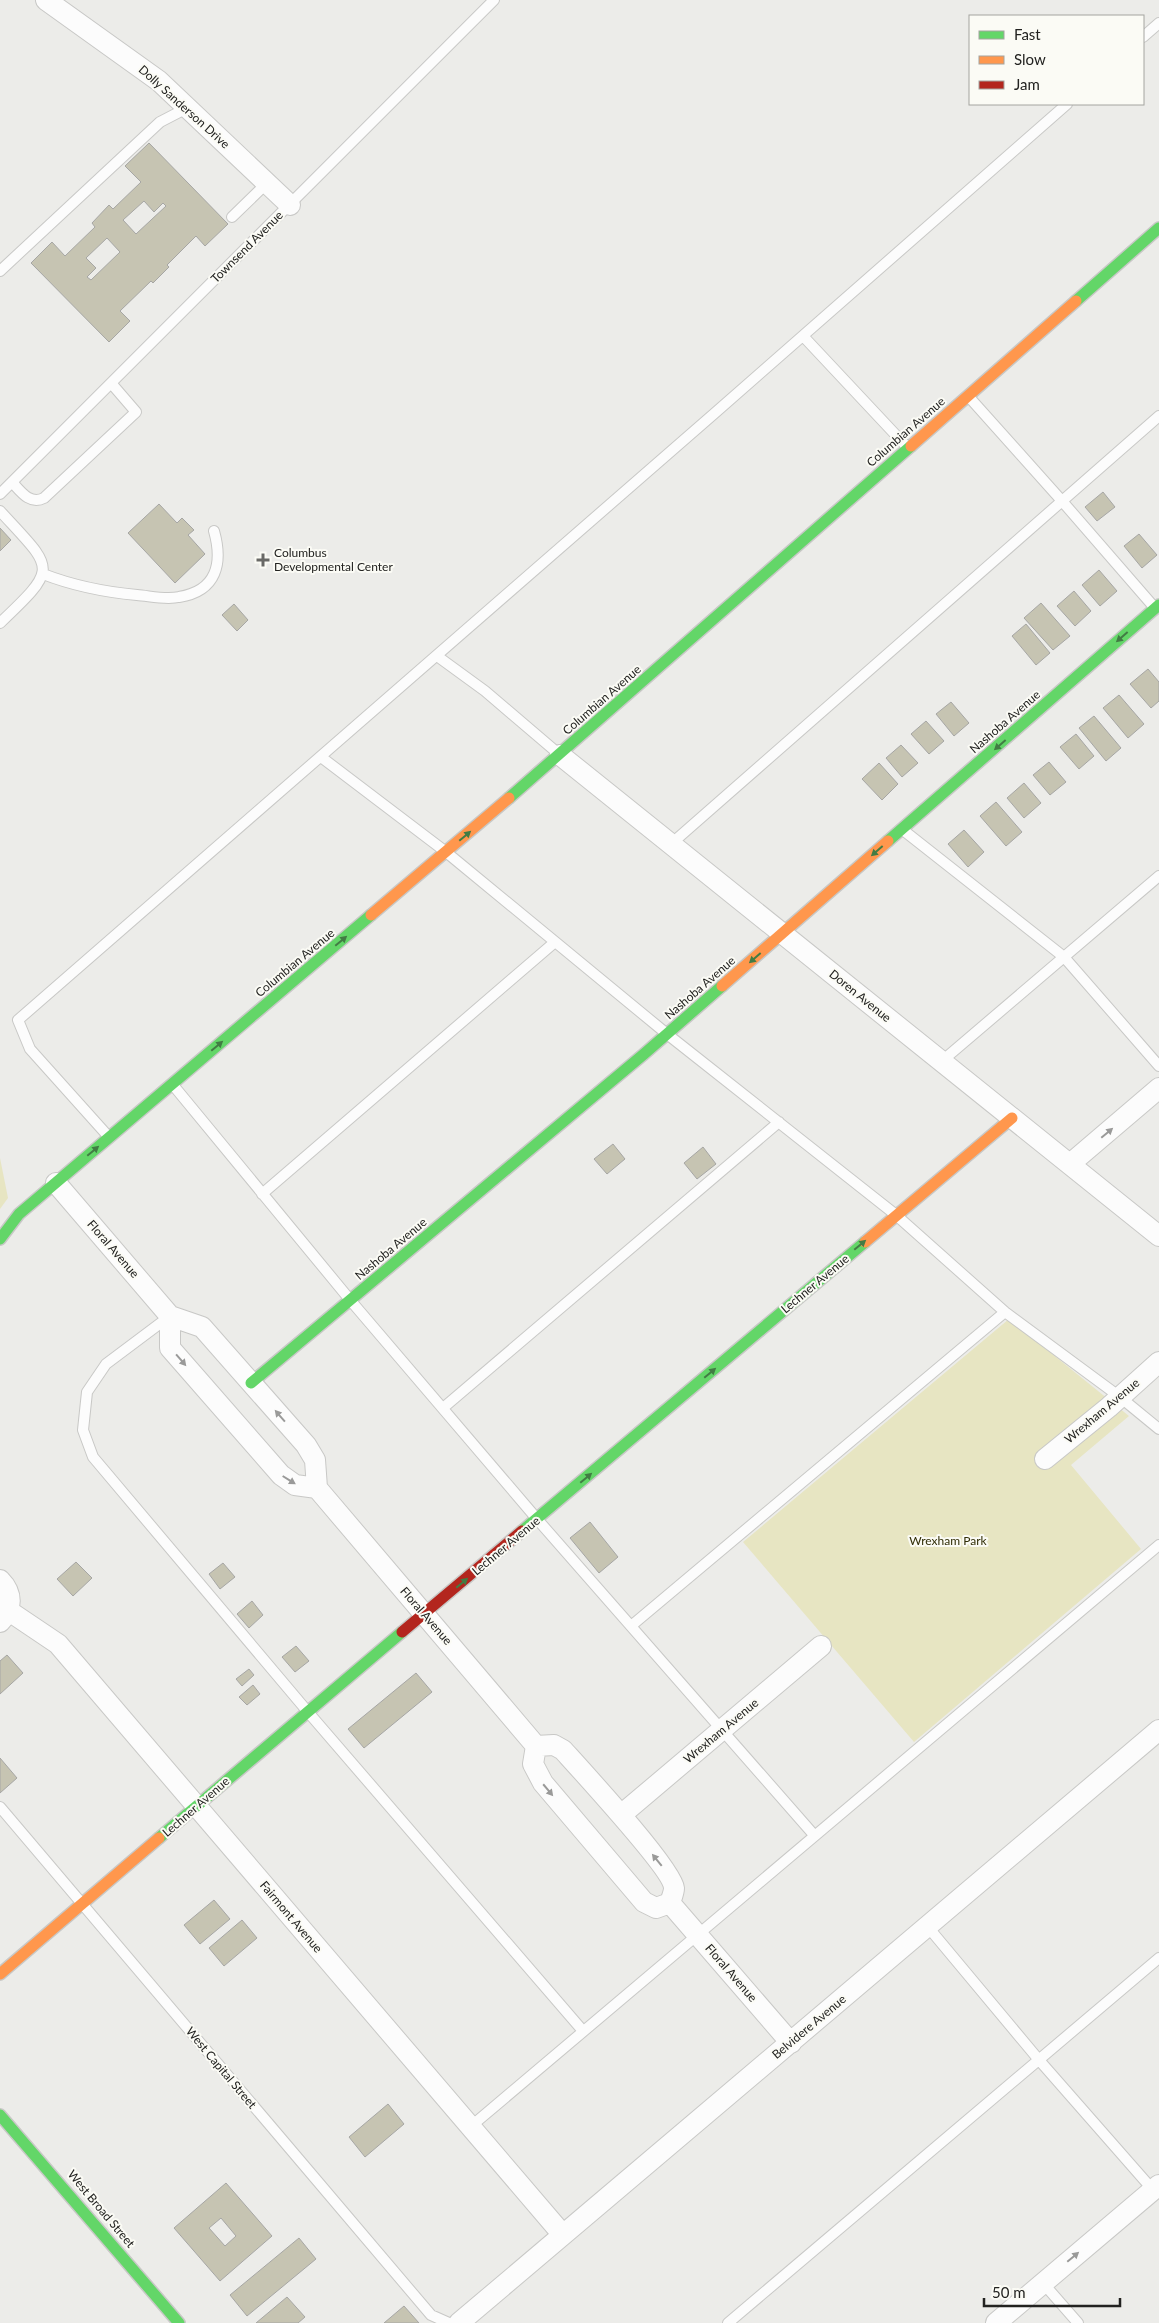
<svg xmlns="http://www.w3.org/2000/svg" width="1159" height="2323" viewBox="0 0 1159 2323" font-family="Lato,sans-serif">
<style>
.green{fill:#e7e5c2}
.building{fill:#c6c4b2;stroke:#a6a6a4;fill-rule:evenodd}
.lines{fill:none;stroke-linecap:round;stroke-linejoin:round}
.lane-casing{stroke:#c8c8c6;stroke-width:12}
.street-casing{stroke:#c8c8c6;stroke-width:22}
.fast-casing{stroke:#c8c8c6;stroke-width:14}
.slow-casing{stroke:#c8c8c6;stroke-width:14}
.jam-casing{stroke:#c8c8c6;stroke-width:14}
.lane{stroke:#fcfcfc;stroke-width:10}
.street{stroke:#fcfcfc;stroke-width:20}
.fast{stroke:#63d668;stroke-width:11}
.slow{stroke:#ff974d;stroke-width:11}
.jam{stroke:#b3261e;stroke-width:11}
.oneway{fill:#427c44}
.oneway2{fill:#9a9a99}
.poi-dot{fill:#696966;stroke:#fbfbf5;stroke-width:2}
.labels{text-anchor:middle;stroke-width:4;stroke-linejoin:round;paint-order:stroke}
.street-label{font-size:12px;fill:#222220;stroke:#fbfbf5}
.poi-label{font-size:12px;fill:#222220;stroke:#fbfbf5;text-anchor:start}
.park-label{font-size:12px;fill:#302d06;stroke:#fbfbf5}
</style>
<rect width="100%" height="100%" fill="#ecece9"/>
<path class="green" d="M 0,1158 L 8,1198 L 0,1209 Z
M 1009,1319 L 1129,1416 L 1071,1465 L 1141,1549 L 914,1742 L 743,1542 Z"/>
<path class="building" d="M 149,143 L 228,224 L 205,246 L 196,236 L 167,265 L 169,267 L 153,283 L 151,281 L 120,311 L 130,321 L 109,342 L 31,263 L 52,242 L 65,256 L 95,227 L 92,223 L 109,205 L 113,209 L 141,182 L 125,166 ZM 144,201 L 154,212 L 163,203 L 166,206 L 136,234 L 123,220 ZM 107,238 L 120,252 L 91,280 L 87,277 L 96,268 L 86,258 Z
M 1103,492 L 1115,507 L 1097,521 L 1085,507 Z
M 159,504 L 177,523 L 182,518 L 194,530 L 188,535 L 205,554 L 175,583 L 128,533 Z
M 0,528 L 11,540 L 0,551 Z
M 1139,534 L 1157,555 L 1142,568 L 1124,546 Z
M 1099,570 L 1117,591 L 1100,606 L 1082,585 Z
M 1074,591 L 1091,611 L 1075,626 L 1057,606 Z
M 1041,603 L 1070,636 L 1053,650 L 1024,618 Z
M 234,604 L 248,620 L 237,631 L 222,615 Z
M 1026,624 L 1050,653 L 1036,665 L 1012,636 Z
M 1148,669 L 1159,682 L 1159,701 L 1151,708 L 1130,684 Z
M 1119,695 L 1144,724 L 1128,738 L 1103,708 Z
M 951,702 L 969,723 L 954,736 L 936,714 Z
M 1094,716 L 1121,748 L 1106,761 L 1079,728 Z
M 926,721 L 944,741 L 929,754 L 911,734 Z
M 1076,734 L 1094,756 L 1079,769 L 1060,747 Z
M 901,745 L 918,763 L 902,777 L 886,758 Z
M 1049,762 L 1066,782 L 1050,795 L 1033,775 Z
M 879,763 L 898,784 L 882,800 L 862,779 Z
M 1024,783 L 1041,803 L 1024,818 L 1007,798 Z
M 996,802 L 1022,832 L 1006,846 L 980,816 Z
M 964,830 L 984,852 L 968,867 L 948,844 Z
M 613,1144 L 625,1159 L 607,1174 L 594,1159 Z
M 703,1147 L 716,1164 L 697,1179 L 684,1163 Z
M 590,1522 L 618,1557 L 599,1573 L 570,1538 Z
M 76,1562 L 92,1578 L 73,1596 L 57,1579 Z
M 223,1563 L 235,1577 L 220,1589 L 209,1574 Z
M 252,1601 L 263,1615 L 249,1628 L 237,1614 Z
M 296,1646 L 309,1661 L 295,1672 L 282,1657 Z
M 7,1655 L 23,1673 L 0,1694 L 0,1661 Z
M 249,1669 L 254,1675 L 242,1686 L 236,1679 Z
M 416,1673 L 432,1692 L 364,1748 L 348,1729 Z
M 253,1685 L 260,1694 L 247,1705 L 239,1697 Z
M 0,1758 L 17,1778 L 0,1793 Z
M 214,1900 L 230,1919 L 200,1944 L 184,1925 Z
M 242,1920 L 257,1938 L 224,1966 L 209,1948 Z
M 388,2104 L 404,2124 L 365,2157 L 349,2137 Z
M 226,2183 L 272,2236 L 220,2281 L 174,2228 ZM 221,2218 L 236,2236 L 225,2246 L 209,2228 Z
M 299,2238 L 316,2259 L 247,2316 L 230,2295 Z
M 287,2297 L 305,2317 L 298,2323 L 256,2323 Z
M 404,2306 L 419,2323 L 384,2323 Z"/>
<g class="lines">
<defs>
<path id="lane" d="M 1143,37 L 1159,23
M 232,217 L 267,183
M 0,271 L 160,122 L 187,108
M 803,336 L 908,448
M 969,397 L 1062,501 L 1154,607
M 12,482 C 21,492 30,505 44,498 L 136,412 L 111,383
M 0,494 L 494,0
M 0,511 C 54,570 60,566 0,623
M 43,574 C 74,586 104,592 137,595 C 150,596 166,600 179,597 C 217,591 223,563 214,531
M 437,656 L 485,691 L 560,755
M 321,757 L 446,852 L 667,1034 L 896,1215 L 1005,1312 L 1120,1397 L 1159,1429
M 903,830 L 1064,957 L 1159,1066
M 671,844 L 1159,416
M 942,1061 L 1159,876
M 173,1085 L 351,1301 L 537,1519 L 814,1835
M 108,1136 L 30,1049 L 18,1020 L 716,412 L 1067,104
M 262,1194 L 555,942
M 170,1316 L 106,1364 L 87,1392 L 83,1430 L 93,1457 L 308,1712 L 583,2031
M 443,1408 L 779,1122
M 631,1626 L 1005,1312
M 0,1807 L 431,2315 L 449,2323
M 928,1927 L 1039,2060 L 1153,2190
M 469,2128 L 1159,1545
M 1043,2283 L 1078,2323
M 728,2323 L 1159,1958"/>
<path id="street" d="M 46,0 L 159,81 L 290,205
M 560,755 L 1159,1236
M 1070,1164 L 1159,1088
M 56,1183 L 170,1316 L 202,1327 L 306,1445 L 315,1460 L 317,1488 L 536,1746 L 533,1764 L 543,1783 L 644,1902 L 656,1908 L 670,1903
M 170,1316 L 170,1348 L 281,1475 L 295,1485 L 317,1488
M 1045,1459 L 1109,1407 L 1159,1362
M 0,1580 C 13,1593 13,1609 0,1622
M 9,1611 L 58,1644 L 563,2235
M 536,1746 L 554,1745 L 563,1750 C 581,1770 673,1870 674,1888 C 674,1893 671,1899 670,1903
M 621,1815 L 821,1646
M 670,1903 L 791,2043
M 459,2323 L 1159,1730
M 996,2323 L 1159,2185"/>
<path id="fast" d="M 1076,301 L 1159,228
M 509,798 L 911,446
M 888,841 L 1159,605
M 0,1239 L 19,1214 L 371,915
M 251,1383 L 644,1054 L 722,986
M 522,1531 L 865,1242
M 159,1838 L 402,1632
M 0,2115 L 179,2323"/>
<path id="slow" d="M 911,446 L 1076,301
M 371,915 L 509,798
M 722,986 L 888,841
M 865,1242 L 1012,1118
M 0,1974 L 159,1838"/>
<path id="jam" d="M 402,1632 L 522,1531"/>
</defs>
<use href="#lane" class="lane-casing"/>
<use href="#street" class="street-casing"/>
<use href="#fast" class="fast-casing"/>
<use href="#slow" class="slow-casing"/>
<use href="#jam" class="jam-casing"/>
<use href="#lane" class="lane"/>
<use href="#street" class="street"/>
<use href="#fast" class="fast"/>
<use href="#slow" class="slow"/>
<use href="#jam" class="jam"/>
</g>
<defs><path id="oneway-solid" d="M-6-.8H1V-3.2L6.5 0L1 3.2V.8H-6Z" transform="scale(1.25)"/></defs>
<g class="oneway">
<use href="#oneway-solid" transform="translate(1122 637) rotate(139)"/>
<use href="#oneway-solid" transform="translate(1000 745) rotate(139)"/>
<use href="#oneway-solid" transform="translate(465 836) rotate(-40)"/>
<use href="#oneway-solid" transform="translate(877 851) rotate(139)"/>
<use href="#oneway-solid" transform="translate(341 941) rotate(-40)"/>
<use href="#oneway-solid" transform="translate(755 958) rotate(139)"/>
<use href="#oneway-solid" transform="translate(217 1046) rotate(-40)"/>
<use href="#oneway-solid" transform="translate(93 1151) rotate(-40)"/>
<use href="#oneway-solid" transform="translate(860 1245) rotate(-40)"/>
<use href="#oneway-solid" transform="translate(710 1373) rotate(-40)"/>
<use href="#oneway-solid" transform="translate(586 1478) rotate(-40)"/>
<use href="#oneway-solid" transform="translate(462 1583) rotate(-40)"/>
</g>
<g class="oneway2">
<use href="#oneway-solid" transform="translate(1107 1133) rotate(-40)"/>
<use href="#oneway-solid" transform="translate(181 1360) rotate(49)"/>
<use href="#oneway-solid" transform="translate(280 1416) rotate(-131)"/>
<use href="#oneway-solid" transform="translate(289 1480) rotate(32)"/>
<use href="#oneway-solid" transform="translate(548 1790) rotate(50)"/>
<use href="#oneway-solid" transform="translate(657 1860) rotate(-129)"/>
<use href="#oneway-solid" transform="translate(1073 2257) rotate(-40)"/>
</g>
<path class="poi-dot" d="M260.5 552.5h5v5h5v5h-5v5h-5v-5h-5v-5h5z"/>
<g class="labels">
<g class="street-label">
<text transform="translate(184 107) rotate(42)" y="4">Dolly Sanderson Drive</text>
<text transform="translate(247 247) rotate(-45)" y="4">Townsend Avenue</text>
<text transform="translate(906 432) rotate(-41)" y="4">Columbian Avenue</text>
<text transform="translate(602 700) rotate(-41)" y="4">Columbian Avenue</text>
<text transform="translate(1005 722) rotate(-41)" y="4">Nashoba Avenue</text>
<text transform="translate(295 963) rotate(-40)" y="4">Columbian Avenue</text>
<text transform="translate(700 988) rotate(-41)" y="4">Nashoba Avenue</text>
<text transform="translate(860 996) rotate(39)" y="4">Doren Avenue</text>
<text transform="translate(113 1249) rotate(49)" y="4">Floral Avenue</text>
<text transform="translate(391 1249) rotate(-40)" y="4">Nashoba Avenue</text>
<text transform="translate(815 1284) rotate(-40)" y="4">Lechner Avenue</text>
<text transform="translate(1102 1411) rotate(-40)" y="4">Wrexham Avenue</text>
<text transform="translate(506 1546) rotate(-40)" y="4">Lechner Avenue</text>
<text transform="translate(426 1616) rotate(49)" y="4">Floral Avenue</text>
<text transform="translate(721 1731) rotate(-40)" y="4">Wrexham Avenue</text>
<text transform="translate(196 1807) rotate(-41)" y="4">Lechner Avenue</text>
<text transform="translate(291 1917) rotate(50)" y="4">Fairmont Avenue</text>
<text transform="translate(731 1973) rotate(49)" y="4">Floral Avenue</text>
<text transform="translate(809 2027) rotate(-40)" y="4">Belvidere Avenue</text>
<text transform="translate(221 2068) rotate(50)" y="4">West Capital Street</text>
<text transform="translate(101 2209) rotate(50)" y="4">West Broad Street</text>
</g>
<g class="poi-label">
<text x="274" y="557">Columbus<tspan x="274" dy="14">Developmental Center</tspan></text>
</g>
<g class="park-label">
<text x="948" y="1545">Wrexham Park</text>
</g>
</g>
<rect x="969" y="15" width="175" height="90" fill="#fbfbf5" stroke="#a4a4a0"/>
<rect x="979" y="31" width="25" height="8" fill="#63d668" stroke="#a4a4a0"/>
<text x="1014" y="40" font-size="15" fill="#222220">Fast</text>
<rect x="979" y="56" width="25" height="8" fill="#ff974d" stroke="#a4a4a0"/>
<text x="1014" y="65" font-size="15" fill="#222220">Slow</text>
<rect x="979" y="81" width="25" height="8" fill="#b3261e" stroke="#a4a4a0"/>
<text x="1014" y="90" font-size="15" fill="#222220">Jam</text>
<path d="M984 2298v8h136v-8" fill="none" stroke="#222220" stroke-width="2.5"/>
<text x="992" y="2298" font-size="15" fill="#222220" stroke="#fbfbf5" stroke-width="4" paint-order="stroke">50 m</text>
</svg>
